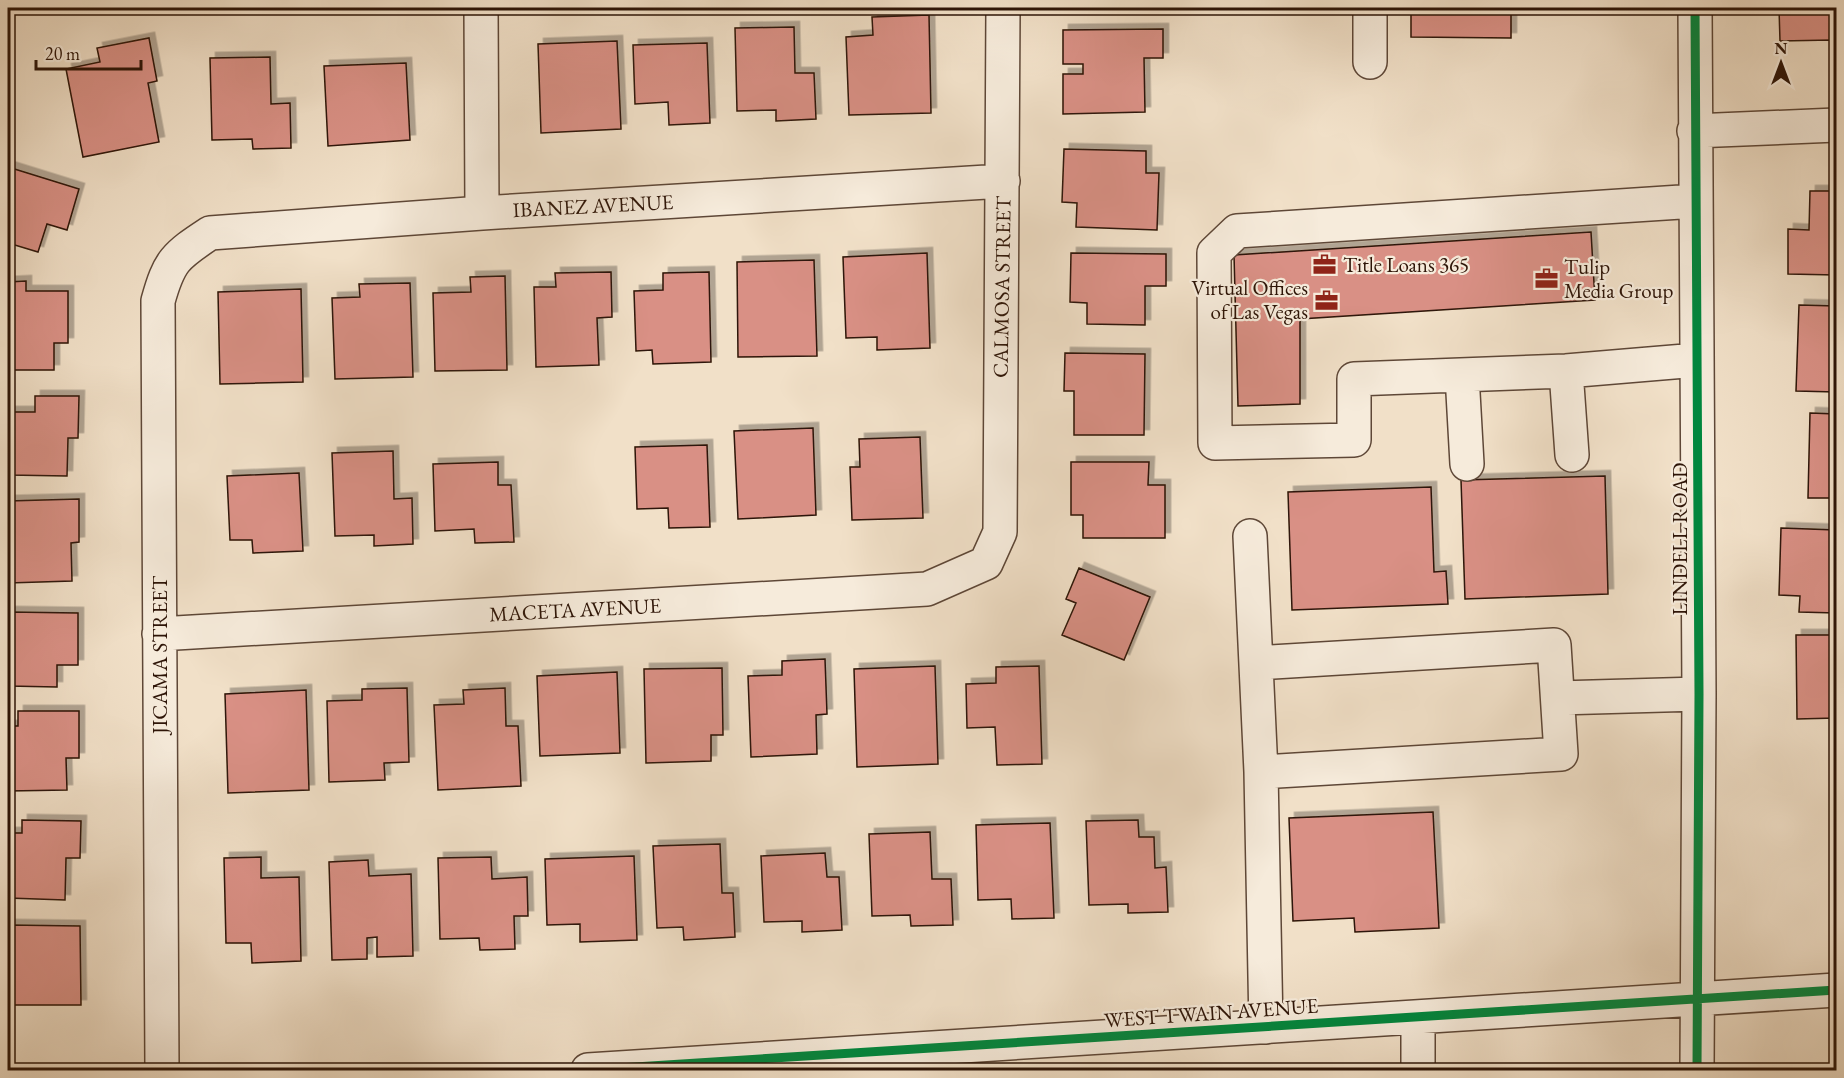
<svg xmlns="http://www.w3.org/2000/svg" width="1844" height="1078" viewBox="0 0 1844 1078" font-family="'EB Garamond',serif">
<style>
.building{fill:#d99085;stroke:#2d1407;stroke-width:1.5;filter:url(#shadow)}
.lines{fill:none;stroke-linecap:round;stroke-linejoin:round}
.minor-casing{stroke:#5e4737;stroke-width:36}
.minor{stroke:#f6ebdb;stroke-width:33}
.cycleway-casing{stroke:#f6ebdb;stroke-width:13}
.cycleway{stroke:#00873e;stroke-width:9}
.labels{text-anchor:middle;stroke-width:4.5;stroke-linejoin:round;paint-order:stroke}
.street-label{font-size:21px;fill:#2d1407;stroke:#f6ebdb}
.poi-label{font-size:21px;fill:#2d1407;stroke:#f6ebdb;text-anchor:start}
</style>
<defs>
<filter id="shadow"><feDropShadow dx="5.5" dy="-5.5" stdDeviation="0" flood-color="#0004"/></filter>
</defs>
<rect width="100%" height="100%" fill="#f1e0c8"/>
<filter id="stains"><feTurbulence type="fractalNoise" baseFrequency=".00333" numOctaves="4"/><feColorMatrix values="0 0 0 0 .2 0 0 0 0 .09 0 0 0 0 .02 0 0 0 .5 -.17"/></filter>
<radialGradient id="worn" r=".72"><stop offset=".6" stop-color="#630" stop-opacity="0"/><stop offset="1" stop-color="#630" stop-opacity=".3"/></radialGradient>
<path class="building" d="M 1411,8 L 1511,9 L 1511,38 L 1411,37 Z
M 1779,8 L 1836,8 L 1836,48 L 1833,48 L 1832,40 L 1780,41 Z
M 929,15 L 931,113 L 849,115 L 846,37 L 873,35 L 872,17 Z
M 794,27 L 795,73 L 814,73 L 816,119 L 776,121 L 776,110 L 737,111 L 735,28 Z
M 1163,29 L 1163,58 L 1144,58 L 1145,112 L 1063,114 L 1063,74 L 1083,74 L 1083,64 L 1063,64 L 1063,30 Z
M 149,38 L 157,81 L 148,83 L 159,142 L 83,157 L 66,69 L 100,62 L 97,48 Z
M 617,41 L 621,129 L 541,133 L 538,44 Z
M 707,43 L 710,123 L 669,125 L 668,102 L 635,104 L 633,45 Z
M 270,57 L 271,104 L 290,103 L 291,148 L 253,149 L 252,139 L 212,140 L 210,58 Z
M 406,63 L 410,140 L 328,146 L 324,66 Z
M 1064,149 L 1146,151 L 1146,173 L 1159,173 L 1157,230 L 1076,227 L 1077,203 L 1062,202 Z
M 8,167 L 79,189 L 67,230 L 47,224 L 38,252 L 8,243 Z
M 1810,191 L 1836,191 L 1836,275 L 1788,274 L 1788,229 L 1809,230 Z
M 1591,232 L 1595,300 L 1300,319 L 1300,404 L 1238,406 L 1234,255 Z
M 927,253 L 930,348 L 877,350 L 877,337 L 846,338 L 843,257 Z
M 1071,253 L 1166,254 L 1166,286 L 1145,286 L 1145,325 L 1087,324 L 1087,303 L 1070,302 Z
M 814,260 L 817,356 L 738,357 L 737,262 Z
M 611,272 L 612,317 L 597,318 L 599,365 L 536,367 L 534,287 L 556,287 L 555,273 Z
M 709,272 L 711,362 L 653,364 L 652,350 L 636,351 L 634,291 L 663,290 L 663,273 Z
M 505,276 L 507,370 L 435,371 L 433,293 L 471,292 L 470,277 Z
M 26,281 L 26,291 L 68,291 L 68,343 L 54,343 L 54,370 L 8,370 L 8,282 Z
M 410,283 L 413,377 L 335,379 L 332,298 L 360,297 L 359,284 Z
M 301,289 L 303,382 L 220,384 L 218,292 Z
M 1799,305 L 1836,306 L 1836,392 L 1796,391 Z
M 1065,353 L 1145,354 L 1144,435 L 1074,435 L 1074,391 L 1064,391 Z
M 35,396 L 79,396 L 78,438 L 68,438 L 67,476 L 8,475 L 8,412 L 35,412 Z
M 1810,413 L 1836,414 L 1836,498 L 1808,498 Z
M 813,428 L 816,515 L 738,519 L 734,431 Z
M 920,437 L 923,518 L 852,520 L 850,467 L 860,467 L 859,439 Z
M 707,445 L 710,527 L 669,528 L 668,508 L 637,509 L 635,447 Z
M 393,451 L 394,499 L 412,498 L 413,544 L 374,546 L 374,535 L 335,536 L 332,453 Z
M 498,462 L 498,485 L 511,485 L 514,542 L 475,543 L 474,529 L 435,531 L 433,464 Z
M 1071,462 L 1149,462 L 1148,485 L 1165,485 L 1165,538 L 1083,538 L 1083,515 L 1071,515 Z
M 299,473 L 303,551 L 253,553 L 252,540 L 230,540 L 227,476 Z
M 1605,476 L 1608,594 L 1465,599 L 1461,480 Z
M 1431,487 L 1434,572 L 1446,571 L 1448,604 L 1292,610 L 1288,492 Z
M 79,499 L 79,542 L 71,543 L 72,581 L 8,583 L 8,501 Z
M 1781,528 L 1836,530 L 1836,613 L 1799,612 L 1800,596 L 1779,595 Z
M 1079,568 L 1150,597 L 1124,660 L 1062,635 L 1076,603 L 1066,599 Z
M 8,612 L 78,613 L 78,665 L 57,665 L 57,687 L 8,686 Z
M 1796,635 L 1836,635 L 1836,718 L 1797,719 Z
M 825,659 L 827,714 L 816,715 L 817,754 L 751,757 L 748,676 L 782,675 L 782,661 Z
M 935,666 L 938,764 L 857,767 L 854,669 Z
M 1039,666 L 1042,764 L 997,765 L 995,727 L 967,728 L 966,684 L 996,683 L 996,667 Z
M 722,668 L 723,735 L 711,735 L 711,761 L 646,763 L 644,669 Z
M 617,672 L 620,753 L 540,756 L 537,676 Z
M 407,688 L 409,762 L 384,763 L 385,780 L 329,782 L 327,701 L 362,700 L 362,689 Z
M 505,688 L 506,726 L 518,726 L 521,786 L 438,790 L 434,705 L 464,704 L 463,690 Z
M 306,690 L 309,790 L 228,793 L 225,694 Z
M 18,711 L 79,711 L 79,758 L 66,758 L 67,790 L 8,791 L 8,726 L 18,726 Z
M 1433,812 L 1439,928 L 1355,932 L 1354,918 L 1293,921 L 1289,818 Z
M 22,820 L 81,821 L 80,858 L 66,858 L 65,900 L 8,898 L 8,833 L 22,833 Z
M 1138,820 L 1139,837 L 1154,837 L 1155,868 L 1166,867 L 1168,912 L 1128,913 L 1128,904 L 1089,905 L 1086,821 Z
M 1050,823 L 1054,918 L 1012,919 L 1011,899 L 978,900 L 976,825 Z
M 930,832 L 932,879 L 951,879 L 953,925 L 911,926 L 910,915 L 872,916 L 869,834 Z
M 720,844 L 722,893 L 733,893 L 735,937 L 684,940 L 683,927 L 657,928 L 653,846 Z
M 825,853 L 827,877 L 839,877 L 842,930 L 802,932 L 802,921 L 764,922 L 761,856 Z
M 634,856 L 637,940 L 580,942 L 580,924 L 547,925 L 545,859 Z
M 261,857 L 261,878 L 299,877 L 301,961 L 252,963 L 251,943 L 226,943 L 224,858 Z
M 491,857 L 492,879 L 527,877 L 528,916 L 514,916 L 515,949 L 480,950 L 479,938 L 440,939 L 438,858 Z
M 368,860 L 369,876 L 411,874 L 413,956 L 377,957 L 377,937 L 367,938 L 367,959 L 332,960 L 329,862 Z
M 8,925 L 80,926 L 81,1005 L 8,1005 Z"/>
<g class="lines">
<defs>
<path id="minor" d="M 481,8 L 482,213
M 1370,8 L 1370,62
M 1695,8 L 1699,694 L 1697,1070
M 1694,131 L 1836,125
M 1696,201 L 1237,231 L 1214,253 L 1215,443 L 1354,440 L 1354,379 L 1566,371 L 1697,360
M 1566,371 L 1572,455
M 1462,375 L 1467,464
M 1250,536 L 1261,772 L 1266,1027
M 159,634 L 927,589 L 986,563 L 1000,532 L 1003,8
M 1256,663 L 1554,645 L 1561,754 L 1261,772
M 1558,698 L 1699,694
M 1418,1017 L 1418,1070
M 162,1070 L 158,301 C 169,261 175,256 210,233 L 482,213 L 1003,181
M 588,1070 L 1836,990"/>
</defs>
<use href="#minor" class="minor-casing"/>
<use href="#minor" class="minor"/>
<defs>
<path id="cycleway" d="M 1695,8 L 1699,694 L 1697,1070
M 588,1070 L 1836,990"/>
</defs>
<use href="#cycleway" class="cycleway-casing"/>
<use href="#cycleway" class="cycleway"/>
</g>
<defs>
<symbol id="office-bare" viewBox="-9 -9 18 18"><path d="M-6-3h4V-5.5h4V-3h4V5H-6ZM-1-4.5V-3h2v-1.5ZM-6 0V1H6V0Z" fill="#8f2418" stroke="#f6ebdb" stroke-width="2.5" paint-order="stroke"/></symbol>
</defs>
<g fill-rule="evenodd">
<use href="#office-bare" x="1308" y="248" width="33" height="33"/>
<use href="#office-bare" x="1530" y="262" width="33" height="33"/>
<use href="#office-bare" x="1310" y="284" width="33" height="33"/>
</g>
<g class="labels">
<g class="street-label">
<text transform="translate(593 206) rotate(-3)" y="7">IBANEZ AVENUE</text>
<text transform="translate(1002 287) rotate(-89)" y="7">CALMOSA STREET</text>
<text transform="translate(1680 539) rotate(-90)" y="7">LINDELL ROAD</text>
<text transform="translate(575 610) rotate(-3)" y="7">MACETA AVENUE</text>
<text transform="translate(160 655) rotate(-90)" y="7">JICAMA STREET</text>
<text transform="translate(1211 1013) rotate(-4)" y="7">WEST TWAIN AVENUE</text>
</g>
<g class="poi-label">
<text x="1343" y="272">Title Loans 365</text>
<text x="1564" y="274">Tulip<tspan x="1564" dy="24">Media Group</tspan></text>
<text x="1308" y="295" text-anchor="end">Virtual Offices<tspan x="1308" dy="24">of Las Vegas</tspan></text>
</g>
</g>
<rect width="1844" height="1078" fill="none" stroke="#f1e0c8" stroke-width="30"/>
<rect x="9" y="9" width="1826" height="1060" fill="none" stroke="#2d1407" stroke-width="3"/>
<rect x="15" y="15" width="1814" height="1048" fill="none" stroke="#2d1407" stroke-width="1.5"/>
<g transform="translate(1781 63)" stroke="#f6ebdb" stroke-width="4.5" paint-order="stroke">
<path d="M0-4.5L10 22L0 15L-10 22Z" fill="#2d1407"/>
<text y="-9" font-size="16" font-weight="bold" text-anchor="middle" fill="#2d1407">N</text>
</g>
<path d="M36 60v9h105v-9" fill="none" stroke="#2d1407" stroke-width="3"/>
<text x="45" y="60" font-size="18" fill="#2d1407" stroke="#f6ebdb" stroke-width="4.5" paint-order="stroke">20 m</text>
<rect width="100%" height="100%" filter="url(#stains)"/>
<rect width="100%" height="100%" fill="url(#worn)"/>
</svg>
